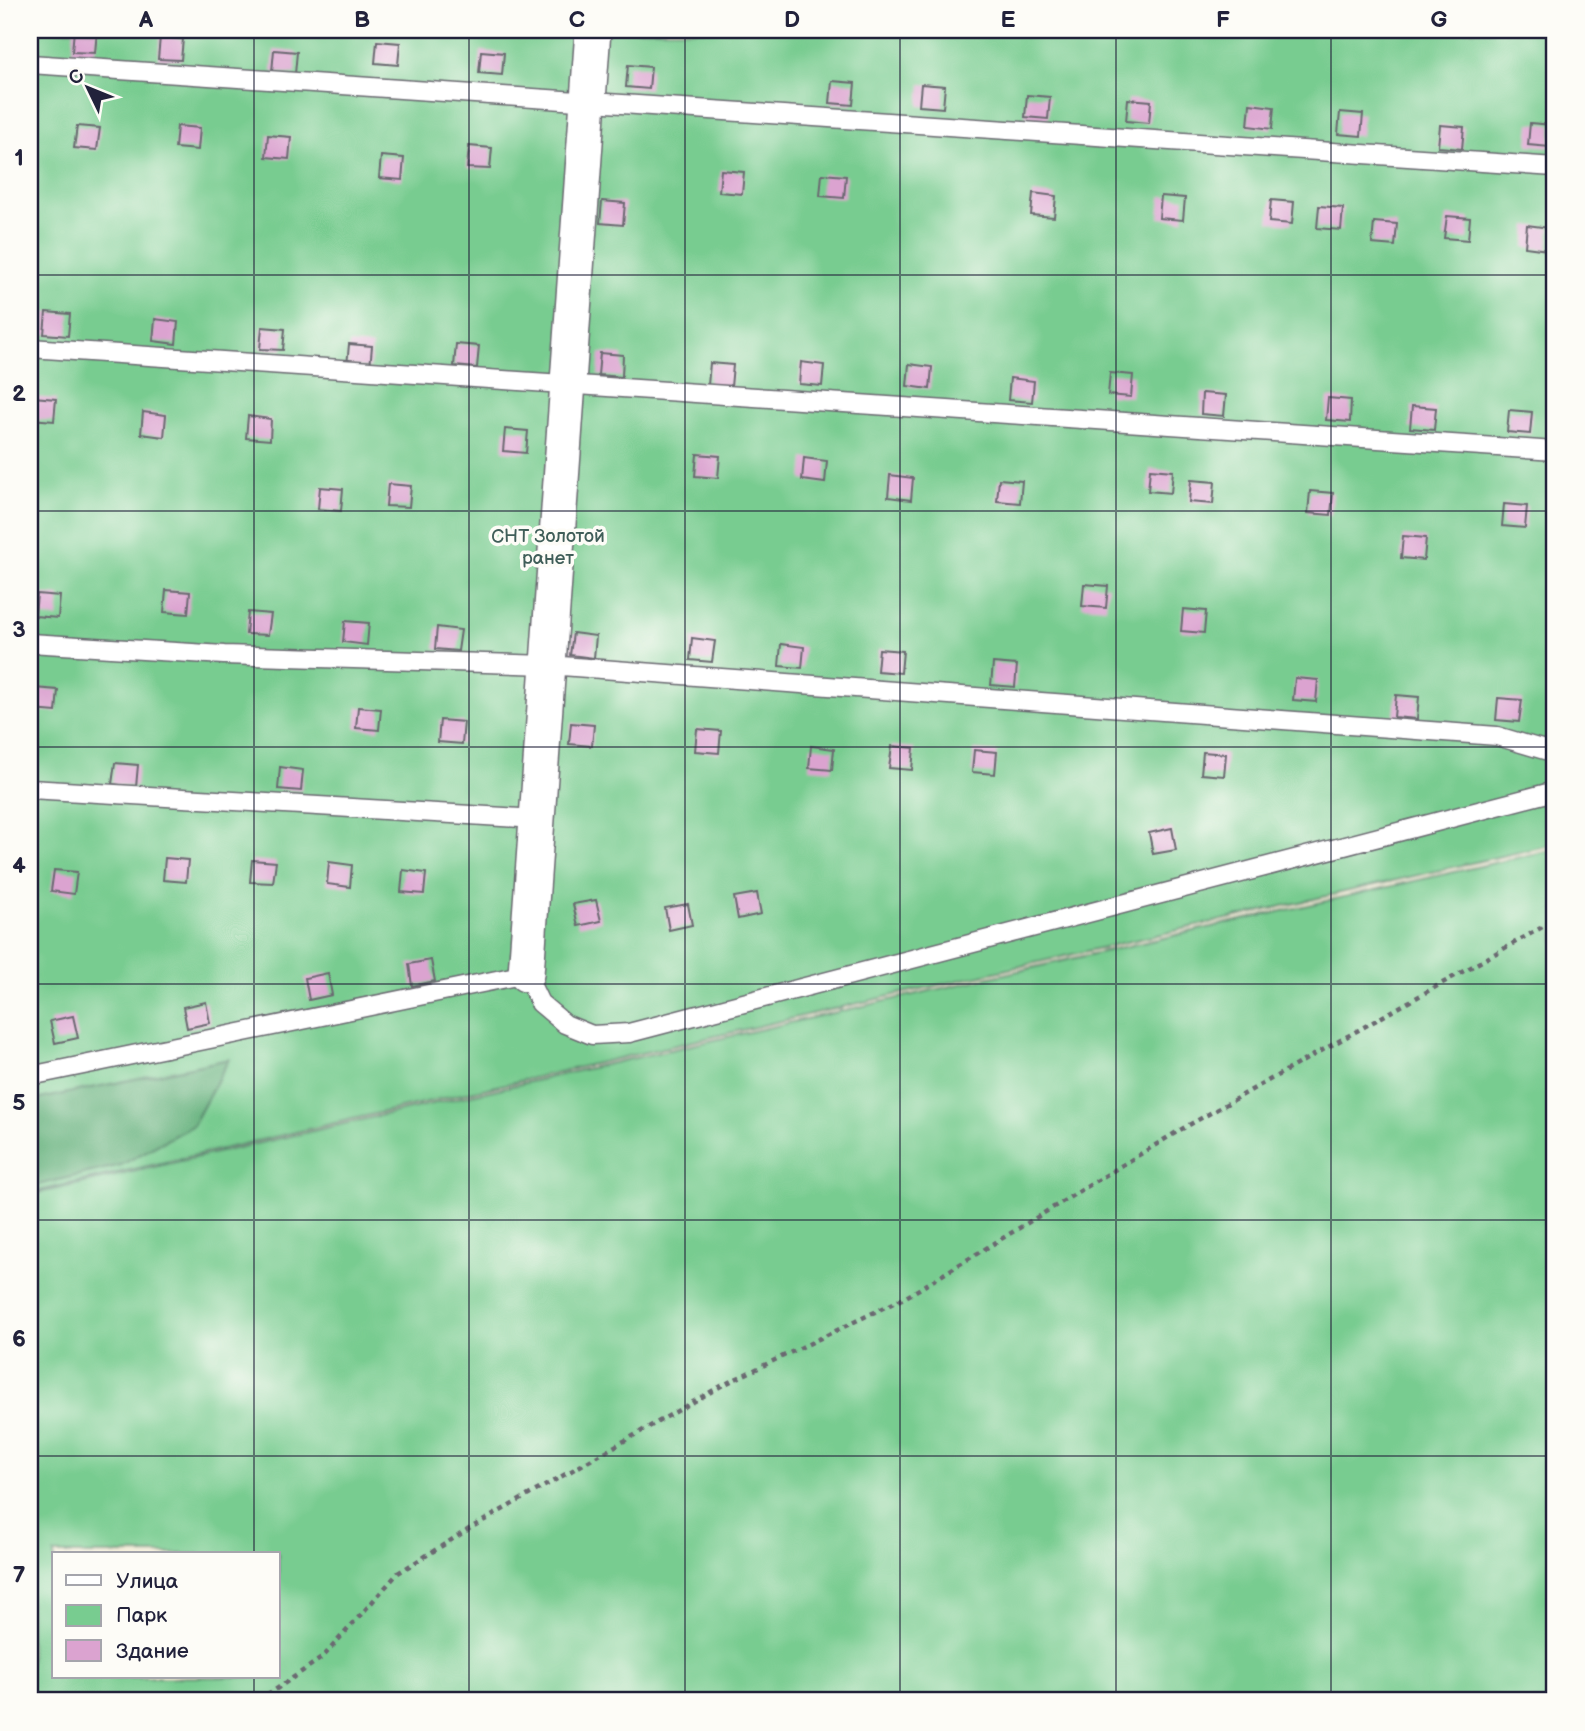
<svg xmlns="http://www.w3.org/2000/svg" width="1585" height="1731" viewBox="0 0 1585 1731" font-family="'Balsamiq Sans',sans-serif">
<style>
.green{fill:#78cc90;stroke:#4d7766;stroke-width:2;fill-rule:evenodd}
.forest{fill:#62b07a;stroke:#42695a;stroke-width:2}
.building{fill:#dba3d0}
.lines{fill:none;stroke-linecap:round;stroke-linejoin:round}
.lane-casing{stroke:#6b6971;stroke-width:21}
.street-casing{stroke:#6b6971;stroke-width:38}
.path{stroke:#6b6971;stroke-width:4.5;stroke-dasharray:5 5;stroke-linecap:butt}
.lane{stroke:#fff;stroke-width:18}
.street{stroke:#fff;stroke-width:35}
.grid{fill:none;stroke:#22223b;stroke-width:2;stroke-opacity:0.55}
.labels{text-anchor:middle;stroke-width:7;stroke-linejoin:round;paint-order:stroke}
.park-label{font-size:19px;fill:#405e59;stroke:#fdfcf7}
.neatline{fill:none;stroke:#22223b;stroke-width:2.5}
.grid-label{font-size:23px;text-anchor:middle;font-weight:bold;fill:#22223b}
</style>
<rect width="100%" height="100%" fill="#fdfcf7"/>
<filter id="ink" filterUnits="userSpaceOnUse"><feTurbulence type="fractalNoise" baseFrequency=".0143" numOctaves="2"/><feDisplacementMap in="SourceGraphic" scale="14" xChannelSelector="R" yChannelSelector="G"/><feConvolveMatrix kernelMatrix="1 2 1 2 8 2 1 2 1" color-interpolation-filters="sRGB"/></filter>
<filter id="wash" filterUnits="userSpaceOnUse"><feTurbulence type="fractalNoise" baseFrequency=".00686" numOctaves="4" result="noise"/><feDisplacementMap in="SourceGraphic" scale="28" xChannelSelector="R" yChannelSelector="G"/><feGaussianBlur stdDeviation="1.57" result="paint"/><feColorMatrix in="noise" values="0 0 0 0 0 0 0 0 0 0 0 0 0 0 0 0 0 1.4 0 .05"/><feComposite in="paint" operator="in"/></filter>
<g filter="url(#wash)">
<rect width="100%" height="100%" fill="#f2ecd6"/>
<path class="green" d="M 30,30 L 1555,30 L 1555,844 L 30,1193 Z
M 1555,849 L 1555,1701 L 30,1701 L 30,1195 ZM 54,1554 L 278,1554 L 278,1677 L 54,1677 Z"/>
<path class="forest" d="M 229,1059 L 193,1125 L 121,1165 L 38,1185 L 30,1184 L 30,1101 Z"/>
<g id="blocks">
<path class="building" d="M 74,30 L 97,31 L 95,53 L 72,52 Z
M 160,37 L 183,39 L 181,60 L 158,59 Z
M 377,41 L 400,43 L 398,65 L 375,63 Z
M 274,50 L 297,52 L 295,74 L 272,72 Z
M 481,51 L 504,53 L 502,75 L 479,73 Z
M 628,65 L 651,67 L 649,89 L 626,87 Z
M 832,81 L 855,83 L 853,105 L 830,103 Z
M 921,84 L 945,86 L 943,108 L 919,106 Z
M 1027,95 L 1050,97 L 1048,119 L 1025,117 Z
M 1128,99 L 1151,101 L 1149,123 L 1126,121 Z
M 1250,104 L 1274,107 L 1272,129 L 1248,126 Z
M 1340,112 L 1363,114 L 1361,136 L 1338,134 Z
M 1530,123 L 1552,125 L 1550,147 L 1528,145 Z
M 1440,125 L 1464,127 L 1462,149 L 1438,147 Z
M 77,126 L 100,128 L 97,150 L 74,148 Z
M 177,126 L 200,128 L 198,150 L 175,148 Z
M 268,135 L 291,137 L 289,159 L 266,157 Z
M 469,146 L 492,148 L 490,169 L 467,168 Z
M 381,156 L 404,158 L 402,180 L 379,178 Z
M 721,170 L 744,172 L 742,194 L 719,192 Z
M 822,174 L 846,176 L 844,198 L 820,196 Z
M 1033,193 L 1056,196 L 1054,217 L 1031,215 Z
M 1161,196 L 1185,198 L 1183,220 L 1159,218 Z
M 1271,200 L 1294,202 L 1292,224 L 1269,222 Z
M 602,201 L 625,203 L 623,225 L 600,223 Z
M 1319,206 L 1343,208 L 1341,230 L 1317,228 Z
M 1447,216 L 1470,218 L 1468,240 L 1444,238 Z
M 1374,222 L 1397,224 L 1395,246 L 1372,244 Z
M 1527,225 L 1550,228 L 1548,250 L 1525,247 Z
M 46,312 L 70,314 L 68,336 L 44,334 Z
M 155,319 L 178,322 L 176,344 L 153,341 Z
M 262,327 L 285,329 L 283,350 L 260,349 Z
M 349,344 L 372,346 L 370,368 L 347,366 Z
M 456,344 L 479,346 L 477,368 L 454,366 Z
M 600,353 L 623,355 L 622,377 L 598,375 Z
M 801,362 L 824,365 L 822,386 L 799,384 Z
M 710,363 L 733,365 L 731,387 L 708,385 Z
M 909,364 L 932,367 L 930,389 L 907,386 Z
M 1110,373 L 1133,375 L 1131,397 L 1108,395 Z
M 1010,378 L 1034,381 L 1032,402 L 1008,400 Z
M 1202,393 L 1226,395 L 1224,416 L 1201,414 Z
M 33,397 L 56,399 L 54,421 L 31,419 Z
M 1328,398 L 1351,400 L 1350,422 L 1326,420 Z
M 1412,406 L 1436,408 L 1434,430 L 1410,428 Z
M 1509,410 L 1532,412 L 1530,434 L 1507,432 Z
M 143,412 L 166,415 L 164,437 L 141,434 Z
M 248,416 L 271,419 L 270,440 L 246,438 Z
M 505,429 L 528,431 L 526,453 L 503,451 Z
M 697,454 L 720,456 L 718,478 L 695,476 Z
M 804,458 L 827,461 L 825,483 L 802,480 Z
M 1150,469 L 1173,471 L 1171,493 L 1148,491 Z
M 890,475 L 913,478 L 911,500 L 888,497 Z
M 999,479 L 1022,481 L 1020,503 L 997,501 Z
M 1191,480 L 1215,482 L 1213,504 L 1189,502 Z
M 388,484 L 411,486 L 409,507 L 386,506 Z
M 320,487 L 343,489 L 341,511 L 318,509 Z
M 1310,491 L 1333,493 L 1331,515 L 1308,513 Z
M 1504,504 L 1527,506 L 1525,528 L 1502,526 Z
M 1403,536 L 1426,538 L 1424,560 L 1401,558 Z
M 1084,584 L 1108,586 L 1106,608 L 1082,606 Z
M 166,590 L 190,592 L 188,614 L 164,612 Z
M 37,594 L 60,596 L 58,618 L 35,616 Z
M 1183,609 L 1206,611 L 1204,633 L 1181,631 Z
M 248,612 L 271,614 L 268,635 L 246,634 Z
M 345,621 L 369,623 L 367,645 L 343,642 Z
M 437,627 L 461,630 L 458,651 L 435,649 Z
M 573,633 L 596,636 L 594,658 L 570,655 Z
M 692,638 L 715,641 L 712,662 L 690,660 Z
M 781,644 L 804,647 L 802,668 L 779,666 Z
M 879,649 L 903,651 L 901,673 L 877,671 Z
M 993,663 L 1017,665 L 1015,687 L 991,685 Z
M 1295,678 L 1318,680 L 1316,702 L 1293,700 Z
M 35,688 L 58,690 L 56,712 L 33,710 Z
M 1396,695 L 1419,697 L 1417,719 L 1394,717 Z
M 1498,698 L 1522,700 L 1519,722 L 1496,720 Z
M 358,707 L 381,709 L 379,730 L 356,728 Z
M 440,720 L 464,722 L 462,744 L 438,742 Z
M 571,723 L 594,725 L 592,746 L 569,744 Z
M 697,729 L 721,731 L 719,753 L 695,751 Z
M 811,746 L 834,749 L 832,770 L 809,768 Z
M 892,746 L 914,748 L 912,770 L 889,768 Z
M 974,750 L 997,752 L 995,774 L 972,772 Z
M 1203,752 L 1226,754 L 1224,776 L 1201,774 Z
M 115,763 L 138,765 L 136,787 L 112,784 Z
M 280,767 L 303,770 L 301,791 L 278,789 Z
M 1172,828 L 1176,850 L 1153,854 L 1149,833 Z
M 165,858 L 188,860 L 186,882 L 163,880 Z
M 252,860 L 276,862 L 273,883 L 250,882 Z
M 329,862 L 352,865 L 350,887 L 327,884 Z
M 54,870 L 77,872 L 74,894 L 51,891 Z
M 403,870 L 426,873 L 424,894 L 401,892 Z
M 757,893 L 761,914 L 738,919 L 734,897 Z
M 596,900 L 601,921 L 578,926 L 573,904 Z
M 688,904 L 692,925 L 669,930 L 665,908 Z
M 431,960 L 435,981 L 412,986 L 409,964 Z
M 328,973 L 332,995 L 309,1000 L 305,978 Z
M 206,1002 L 210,1023 L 187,1028 L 183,1007 Z
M 73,1016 L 78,1038 L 55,1043 L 50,1021 Z"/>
</g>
</g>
<g filter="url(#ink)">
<use href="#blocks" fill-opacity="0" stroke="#6b6971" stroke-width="2"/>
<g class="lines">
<defs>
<path id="lane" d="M 30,64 L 1555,167
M 30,348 L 1555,451
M 30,643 L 224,655 L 548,665 L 1497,736 L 1555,753
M 30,789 L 537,819
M 30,1076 L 526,974 L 540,1003 L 565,1024 L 592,1035 L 629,1033 L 1555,791"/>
<path id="street" d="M 526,974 L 593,30"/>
</defs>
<use href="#lane" class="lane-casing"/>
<use href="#street" class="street-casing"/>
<path class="path" d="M 259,1701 L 323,1657 L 398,1573 L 474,1526 L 723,1385 L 906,1297 L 1180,1130 L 1555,920"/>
<use href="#lane" class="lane"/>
<use href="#street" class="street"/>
</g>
</g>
<path class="grid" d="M 254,30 L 254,1554M 469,30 L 469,1701M 685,30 L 685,1701M 900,30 L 900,1701M 1116,30 L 1116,1701M 1331,30 L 1331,1701M 30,275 L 1555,275M 30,511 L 1555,511M 30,747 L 1555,747M 30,984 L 1555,984M 30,1220 L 1555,1220M 30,1456 L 1555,1456M 254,1677 L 254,1701"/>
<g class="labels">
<g class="park-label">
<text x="548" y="542">СНТ Золотой<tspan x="548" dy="22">ранет</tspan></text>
</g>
</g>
<rect width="1585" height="1731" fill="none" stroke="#fdfcf7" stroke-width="77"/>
<rect x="52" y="1552" width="228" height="126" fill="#fdfcf7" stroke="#a5a5ac" stroke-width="2"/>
<rect x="66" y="1575" width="35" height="10" fill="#ffffff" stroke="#a5a5ac" stroke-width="2"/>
<text x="116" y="1588" font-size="21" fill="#22223b">Улица</text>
<rect x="66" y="1605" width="35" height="21" fill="#78cc90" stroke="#a5a5ac" stroke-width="2"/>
<text x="116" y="1622" font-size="21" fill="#22223b">Парк</text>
<rect x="66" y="1640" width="35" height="21" fill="#dba3d0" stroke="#a5a5ac" stroke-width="2"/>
<text x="116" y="1658" font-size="21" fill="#22223b">Здание</text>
<g transform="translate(88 88) rotate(313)" stroke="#fdfcf7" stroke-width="5" paint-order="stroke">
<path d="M0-5L12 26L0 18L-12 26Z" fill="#22223b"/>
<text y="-10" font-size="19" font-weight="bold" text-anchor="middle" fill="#22223b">С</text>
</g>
<rect x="38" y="38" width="1508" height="1654" class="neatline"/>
<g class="grid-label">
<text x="146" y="27">A</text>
<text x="362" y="27">B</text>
<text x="577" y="27">C</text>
<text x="792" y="27">D</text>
<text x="1008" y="27">E</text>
<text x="1223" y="27">F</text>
<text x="1439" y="27">G</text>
<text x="19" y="165">1</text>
<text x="19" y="401">2</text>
<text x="19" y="637">3</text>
<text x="19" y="873">4</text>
<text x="19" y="1110">5</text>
<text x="19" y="1346">6</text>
<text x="19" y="1582">7</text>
</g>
</svg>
